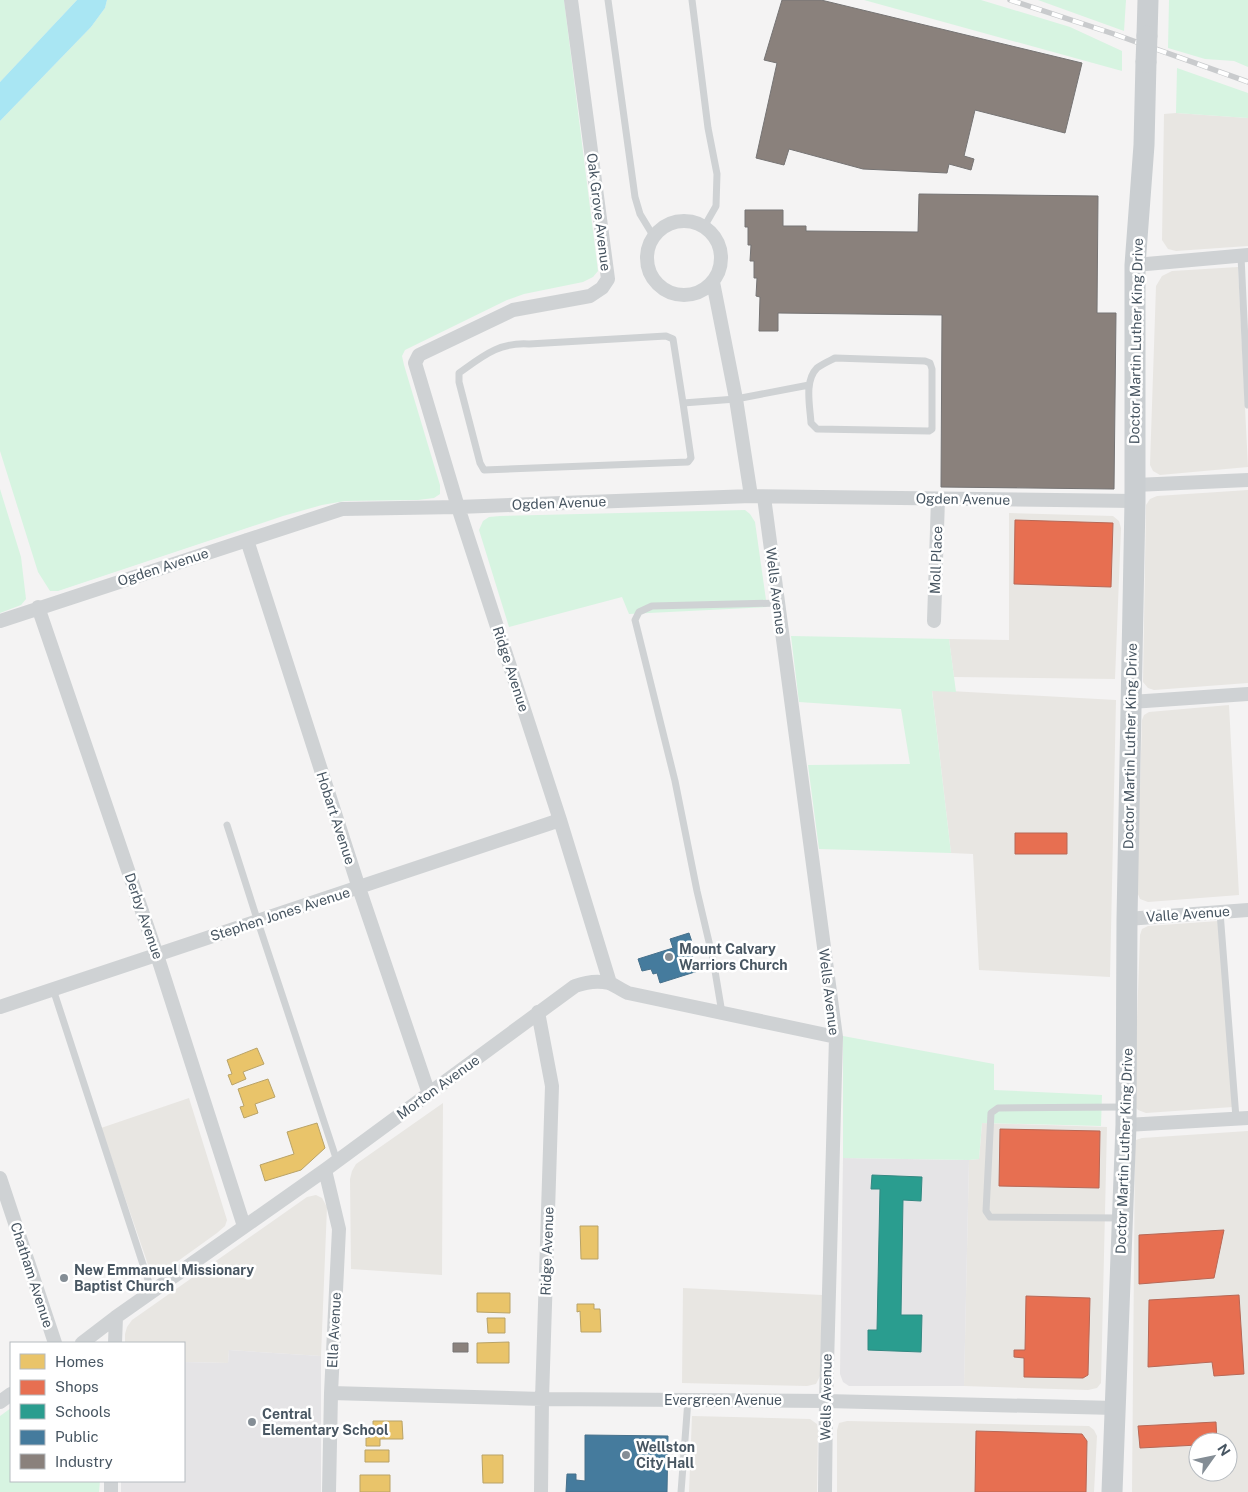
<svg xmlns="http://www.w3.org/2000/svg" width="1248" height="1492" viewBox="0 0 1248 1492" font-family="'Public Sans',sans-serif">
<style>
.commercial{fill:#e8e6e2;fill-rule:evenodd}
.education{fill:#e5e4e6}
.green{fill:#d7f4e1}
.water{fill:#a9e6f3}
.homes{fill:#e9c46a;stroke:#b9a368}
.shops{fill:#e76f51;stroke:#b76856}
.schools{fill:#2a9d8f;stroke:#338882}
.public{fill:#457b9d;stroke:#46708b}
.industry{fill:#8a817c;stroke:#767474}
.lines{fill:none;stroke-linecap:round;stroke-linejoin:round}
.service{stroke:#cfd2d4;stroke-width:7}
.minor{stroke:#cfd2d4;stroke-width:14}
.primary{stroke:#caced1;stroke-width:21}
.rail-casing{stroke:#c9cbcd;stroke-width:5.5}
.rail{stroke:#fff;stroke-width:4;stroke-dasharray:11;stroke-linecap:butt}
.primary-bridge{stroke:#caced1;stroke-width:21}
.poi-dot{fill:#848d95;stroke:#fff;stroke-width:2}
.labels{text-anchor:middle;stroke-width:5;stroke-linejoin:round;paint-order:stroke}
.street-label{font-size:14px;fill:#485662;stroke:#fff}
.poi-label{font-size:14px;font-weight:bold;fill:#485662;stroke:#fff;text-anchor:start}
</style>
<rect width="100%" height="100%" fill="#f4f3f3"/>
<path class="commercial" d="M 1176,113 L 1248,118 L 1248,246 L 1176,251 L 1168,249 L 1162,240 L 1164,114 Z
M 1238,267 L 1248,467 L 1160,475 L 1153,471 L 1150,465 L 1156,286 L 1162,276 L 1172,271 Z
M 1248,490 L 1248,683 L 1154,690 L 1148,688 L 1143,682 L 1146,505 L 1150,499 L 1157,496 Z
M 1009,513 L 1113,516 L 1119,521 L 1121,528 L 1115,679 L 954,677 L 949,639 L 1009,640 Z
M 932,690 L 1116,700 L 1110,977 L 979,970 L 973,854 L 951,853 Z
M 1229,705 L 1239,895 L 1148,902 L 1140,899 L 1137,892 L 1142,720 L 1144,715 L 1149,712 Z
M 1218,921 L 1233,1107 L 1146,1113 L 1138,1110 L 1134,1105 L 1140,935 L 1142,929 L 1148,926 Z
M 189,1098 L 227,1220 L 225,1226 L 217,1233 L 153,1279 L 101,1128 Z
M 443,1103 L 442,1275 L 351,1269 L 350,1179 L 352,1171 L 356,1164 Z
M 982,1123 L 1107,1127 L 1101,1383 L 1097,1388 L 1088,1390 L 964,1386 L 969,1160 L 979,1159 Z
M 1248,1131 L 1248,1492 L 1132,1492 L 1135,1146 L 1136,1140 L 1142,1138 ZM 1198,1442 L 1228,1442 L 1228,1472 L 1198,1472 Z
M 316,1195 L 322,1198 L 327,1207 L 321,1356 L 229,1350 L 228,1363 L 184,1362 L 184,1343 L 125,1343 L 125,1334 L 127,1327 L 132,1320 L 307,1197 Z
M 683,1288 L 822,1295 L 820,1376 L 816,1384 L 807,1386 L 682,1383 Z
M 692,1416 L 810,1419 L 817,1424 L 818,1431 L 817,1492 L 689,1492 Z
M 847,1421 L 1089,1426 L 1094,1430 L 1097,1436 L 1094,1492 L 837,1492 L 837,1430 L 839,1423 Z"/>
<path class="education" d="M 843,1158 L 969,1160 L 964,1386 L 849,1386 L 843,1382 L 840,1374 Z
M 229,1350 L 321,1356 L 321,1492 L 121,1492 L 121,1481 L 184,1481 L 184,1362 L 228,1363 Z"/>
<path class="green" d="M 0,0 L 77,0 L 0,82 Z
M 107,0 L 564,0 L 598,271 L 593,277 L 583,282 L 524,294 L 507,300 L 405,350 L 402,356 L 404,365 L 440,485 L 440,494 L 434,498 L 418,500 L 345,501 L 322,505 L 283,516 L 58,591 L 50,591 L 38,572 L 0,451 L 0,121 L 91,27 L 105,8 Z
M 864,0 L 981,0 L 1070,27 L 1122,51 L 1122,71 Z
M 1038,0 L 1126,0 L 1124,31 Z
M 1169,0 L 1248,0 L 1248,67 L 1234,61 L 1205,59 L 1168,48 Z
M 1177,68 L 1248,93 L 1248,118 L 1176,113 Z
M 0,489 L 21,557 L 26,599 L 21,605 L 0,613 Z
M 745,510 L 750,514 L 755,522 L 767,607 L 629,614 L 622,597 L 509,627 L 479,530 L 483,521 L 489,517 L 500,516 Z
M 791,636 L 949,639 L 956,692 L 932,691 L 951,853 L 819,849 L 808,765 L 910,764 L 901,709 L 799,702 Z
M 843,1036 L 994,1064 L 994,1090 L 1102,1095 L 1101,1126 L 982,1123 L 979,1159 L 969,1160 L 843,1158 Z
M 11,1408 L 11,1481 L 100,1481 L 99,1492 L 0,1492 L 0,1416 Z"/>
<path class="water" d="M 77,0 L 107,0 L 105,8 L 91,27 L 0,121 L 0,82 Z"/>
<path class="homes" d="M 257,1048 L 264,1064 L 243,1072 L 246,1079 L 232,1085 L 228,1075 L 232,1074 L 227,1060 Z
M 268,1079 L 275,1097 L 255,1104 L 258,1113 L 244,1118 L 240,1107 L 244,1106 L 238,1089 Z
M 317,1123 L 325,1148 L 301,1170 L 265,1181 L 260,1165 L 294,1154 L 287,1132 Z
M 580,1226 L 598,1226 L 598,1259 L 581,1259 Z
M 477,1293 L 510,1293 L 510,1313 L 477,1312 Z
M 577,1304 L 594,1304 L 594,1309 L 600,1309 L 601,1332 L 581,1332 L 580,1311 L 577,1312 Z
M 487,1318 L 505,1318 L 505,1333 L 488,1333 Z
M 509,1342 L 509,1363 L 477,1363 L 477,1343 Z
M 373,1421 L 402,1421 L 403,1439 L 380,1439 L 380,1446 L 366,1446 L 366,1438 L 373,1437 Z
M 365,1450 L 389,1450 L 389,1462 L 365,1462 Z
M 482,1455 L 503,1455 L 503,1483 L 483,1483 Z
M 360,1475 L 390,1475 L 390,1492 L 360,1492 Z"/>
<path class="shops" d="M 1015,520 L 1113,523 L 1111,587 L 1014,584 Z
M 1015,833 L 1067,833 L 1067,854 L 1015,854 Z
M 1000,1129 L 1100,1131 L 1099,1188 L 999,1186 Z
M 1224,1230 L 1214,1278 L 1139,1284 L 1139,1235 Z
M 1239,1295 L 1244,1374 L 1214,1376 L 1212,1362 L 1148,1367 L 1149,1300 Z
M 1026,1296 L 1090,1298 L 1088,1375 L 1083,1378 L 1024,1377 L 1024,1358 L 1014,1357 L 1014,1350 L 1025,1350 Z
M 1216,1422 L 1217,1442 L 1198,1442 L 1198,1445 L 1140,1448 L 1138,1426 Z
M 976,1431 L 1082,1434 L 1087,1441 L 1086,1492 L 975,1492 Z"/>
<path class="schools" d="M 872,1175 L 922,1177 L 921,1201 L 903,1200 L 901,1315 L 922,1315 L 921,1352 L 868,1350 L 868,1330 L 877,1330 L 880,1189 L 871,1189 Z"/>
<path class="public" d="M 689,933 L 696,954 L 692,955 L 698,971 L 660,983 L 657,973 L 653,974 L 651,969 L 642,971 L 638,959 L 673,948 L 670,939 Z
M 585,1435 L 668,1436 L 667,1492 L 566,1492 L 567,1474 L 576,1474 L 576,1480 L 585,1481 Z"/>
<path class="industry" d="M 782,0 L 821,0 L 1082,63 L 1065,133 L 975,110 L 964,156 L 974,159 L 971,170 L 949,164 L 947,173 L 863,169 L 789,149 L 784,165 L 756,158 L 777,63 L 764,60 Z
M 919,194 L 1098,196 L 1097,313 L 1116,313 L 1114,489 L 941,487 L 942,315 L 778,313 L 778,331 L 759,331 L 760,297 L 756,296 L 757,278 L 754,278 L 754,261 L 750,261 L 751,245 L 748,245 L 748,227 L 745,227 L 745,210 L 783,210 L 783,226 L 806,226 L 806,231 L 918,232 Z
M 453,1343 L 468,1343 L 468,1352 L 453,1352 Z"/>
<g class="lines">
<path class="service" d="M 608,0 L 635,197 L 640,214 L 654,237
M 692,0 L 708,128 L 717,174 L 716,206 L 704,227
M 1241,256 L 1248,405
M 835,358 L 925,361 L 930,363 L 932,369 L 932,429 L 929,431 L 817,429 L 811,423 C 810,406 804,381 817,368 C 822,364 829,361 835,358 Z
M 683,403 L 691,458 L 688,462 L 484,470 L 480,463 L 459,382 L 459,373 C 483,356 499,342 529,344 L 666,336 L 673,339 L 683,403 L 736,399 L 809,385
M 227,825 L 258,922 L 337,1161
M 1220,912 L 1236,1118
M 53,989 L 152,1292
M 722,1013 L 713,959 L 697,891 L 675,781 L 635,620 L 639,612 L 652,606 L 778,603
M 1120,1218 L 990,1217 L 986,1211 L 991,1113 L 998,1108 L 1123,1107
M 681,1492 L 688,1400"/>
<path class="minor" d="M 571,0 L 608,279 L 602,288 L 590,296 L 513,310 L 419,355 L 415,363 L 458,507 L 560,820 L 610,983
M647 258a37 37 0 1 1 74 0a37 37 0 1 1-74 0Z
M 1135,265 L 1248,255
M 713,282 L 736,399 L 751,496
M 1135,485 L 1248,480
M 764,497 L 836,1037 L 826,1401 L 825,1492
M 247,540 L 359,888 L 429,1094
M 38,607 L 157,955 L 244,1226
M 0,621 L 342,509 L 458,507 L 751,496 L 1135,501
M 934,621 L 938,499
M 1131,702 L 1248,694
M 1127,919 L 1248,910
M 0,1007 L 560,820
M 538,1012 L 552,1086 L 542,1399 L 541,1492
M 1126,1125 L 1248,1118
M 325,1170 L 339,1229 L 331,1393 L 329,1492
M 0,1178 L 55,1343
M 82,1343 L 116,1317 L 325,1170 L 575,986 C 586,982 597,980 609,983 C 615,985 621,990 628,993 L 836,1037
M 115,1343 L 116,1317
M 331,1393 L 542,1399 L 826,1401 L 1115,1408
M 0,1402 L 11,1394
M 111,1492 L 111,1481"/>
<path class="primary" d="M 1147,36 L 1148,0
M 1112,1492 L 1126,1125 L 1127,919 L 1135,501 L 1135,265 L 1144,145 L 1146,62"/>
<defs>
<path id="rail" d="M 1010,0 L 1114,34 L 1248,82"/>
</defs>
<use href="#rail" class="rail-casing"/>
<use href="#rail" class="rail"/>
<path class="primary-bridge" d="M 1146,62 L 1147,36"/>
</g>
<g class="poi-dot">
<circle cx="669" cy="957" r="5"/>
<circle cx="64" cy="1278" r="5"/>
<circle cx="252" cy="1422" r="5"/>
<circle cx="626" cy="1455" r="5"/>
</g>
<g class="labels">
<g class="street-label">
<text transform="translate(599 212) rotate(83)" y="5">Oak Grove Avenue</text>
<text transform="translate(1136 341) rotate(-89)" y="5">Doctor Martin Luther King Drive</text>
<text transform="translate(963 499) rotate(1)" y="5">Ogden Avenue</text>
<text transform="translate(559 503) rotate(-2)" y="5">Ogden Avenue</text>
<text transform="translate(936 560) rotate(-88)" y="5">Moll Place</text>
<text transform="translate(163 567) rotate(-18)" y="5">Ogden Avenue</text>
<text transform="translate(776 591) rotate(83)" y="5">Wells Avenue</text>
<text transform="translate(511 669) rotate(72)" y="5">Ridge Avenue</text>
<text transform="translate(1130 746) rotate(-89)" y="5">Doctor Martin Luther King Drive</text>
<text transform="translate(336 818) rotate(72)" y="5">Hobart Avenue</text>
<text transform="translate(280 914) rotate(-18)" y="5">Stephen Jones Avenue</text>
<text transform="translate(1188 914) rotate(-4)" y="5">Valle Avenue</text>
<text transform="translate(144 916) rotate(71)" y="5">Derby Avenue</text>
<text transform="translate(829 992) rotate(83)" y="5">Wells Avenue</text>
<text transform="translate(438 1087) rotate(-36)" y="5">Morton Avenue</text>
<text transform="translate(1124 1151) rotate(-88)" y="5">Doctor Martin Luther King Drive</text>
<text transform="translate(547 1251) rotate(-88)" y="5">Ridge Avenue</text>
<text transform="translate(32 1275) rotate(72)" y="5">Chatham Avenue</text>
<text transform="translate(334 1330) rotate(-87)" y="5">Ella Avenue</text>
<text transform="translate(826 1397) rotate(-89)" y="5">Wells Avenue</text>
<text x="723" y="1405">Evergreen Avenue</text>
</g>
<g class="poi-label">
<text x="679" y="954">Mount Calvary<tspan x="679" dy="16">Warriors Church</tspan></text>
<text x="74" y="1275">New Emmanuel Missionary<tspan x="74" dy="16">Baptist Church</tspan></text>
<text x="262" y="1419">Central<tspan x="262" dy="16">Elementary School</tspan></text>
<text x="636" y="1452">Wellston<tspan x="636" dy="16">City Hall</tspan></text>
</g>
</g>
<rect x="10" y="1342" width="175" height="140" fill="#ffffff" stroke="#b6bbc0"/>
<rect x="20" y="1354" width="25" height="15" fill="#e9c46a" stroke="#b6bbc0"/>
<text x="55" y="1367" font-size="15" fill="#485662">Homes</text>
<rect x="20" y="1380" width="25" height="15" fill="#e76f51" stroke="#b6bbc0"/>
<text x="55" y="1392" font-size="15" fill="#485662">Shops</text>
<rect x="20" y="1404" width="25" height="15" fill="#2a9d8f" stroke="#b6bbc0"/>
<text x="55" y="1417" font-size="15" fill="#485662">Schools</text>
<rect x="20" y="1430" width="25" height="15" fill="#457b9d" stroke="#b6bbc0"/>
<text x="55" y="1442" font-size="15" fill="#485662">Public</text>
<rect x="20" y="1454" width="25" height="15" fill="#8a817c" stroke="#b6bbc0"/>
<text x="55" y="1467" font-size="15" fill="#485662">Industry</text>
<g transform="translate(1213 1457) rotate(57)"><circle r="24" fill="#ffffff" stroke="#b6bbc0"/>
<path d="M0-4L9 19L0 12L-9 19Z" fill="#848d95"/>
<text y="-8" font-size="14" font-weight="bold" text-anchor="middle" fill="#485662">N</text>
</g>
</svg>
